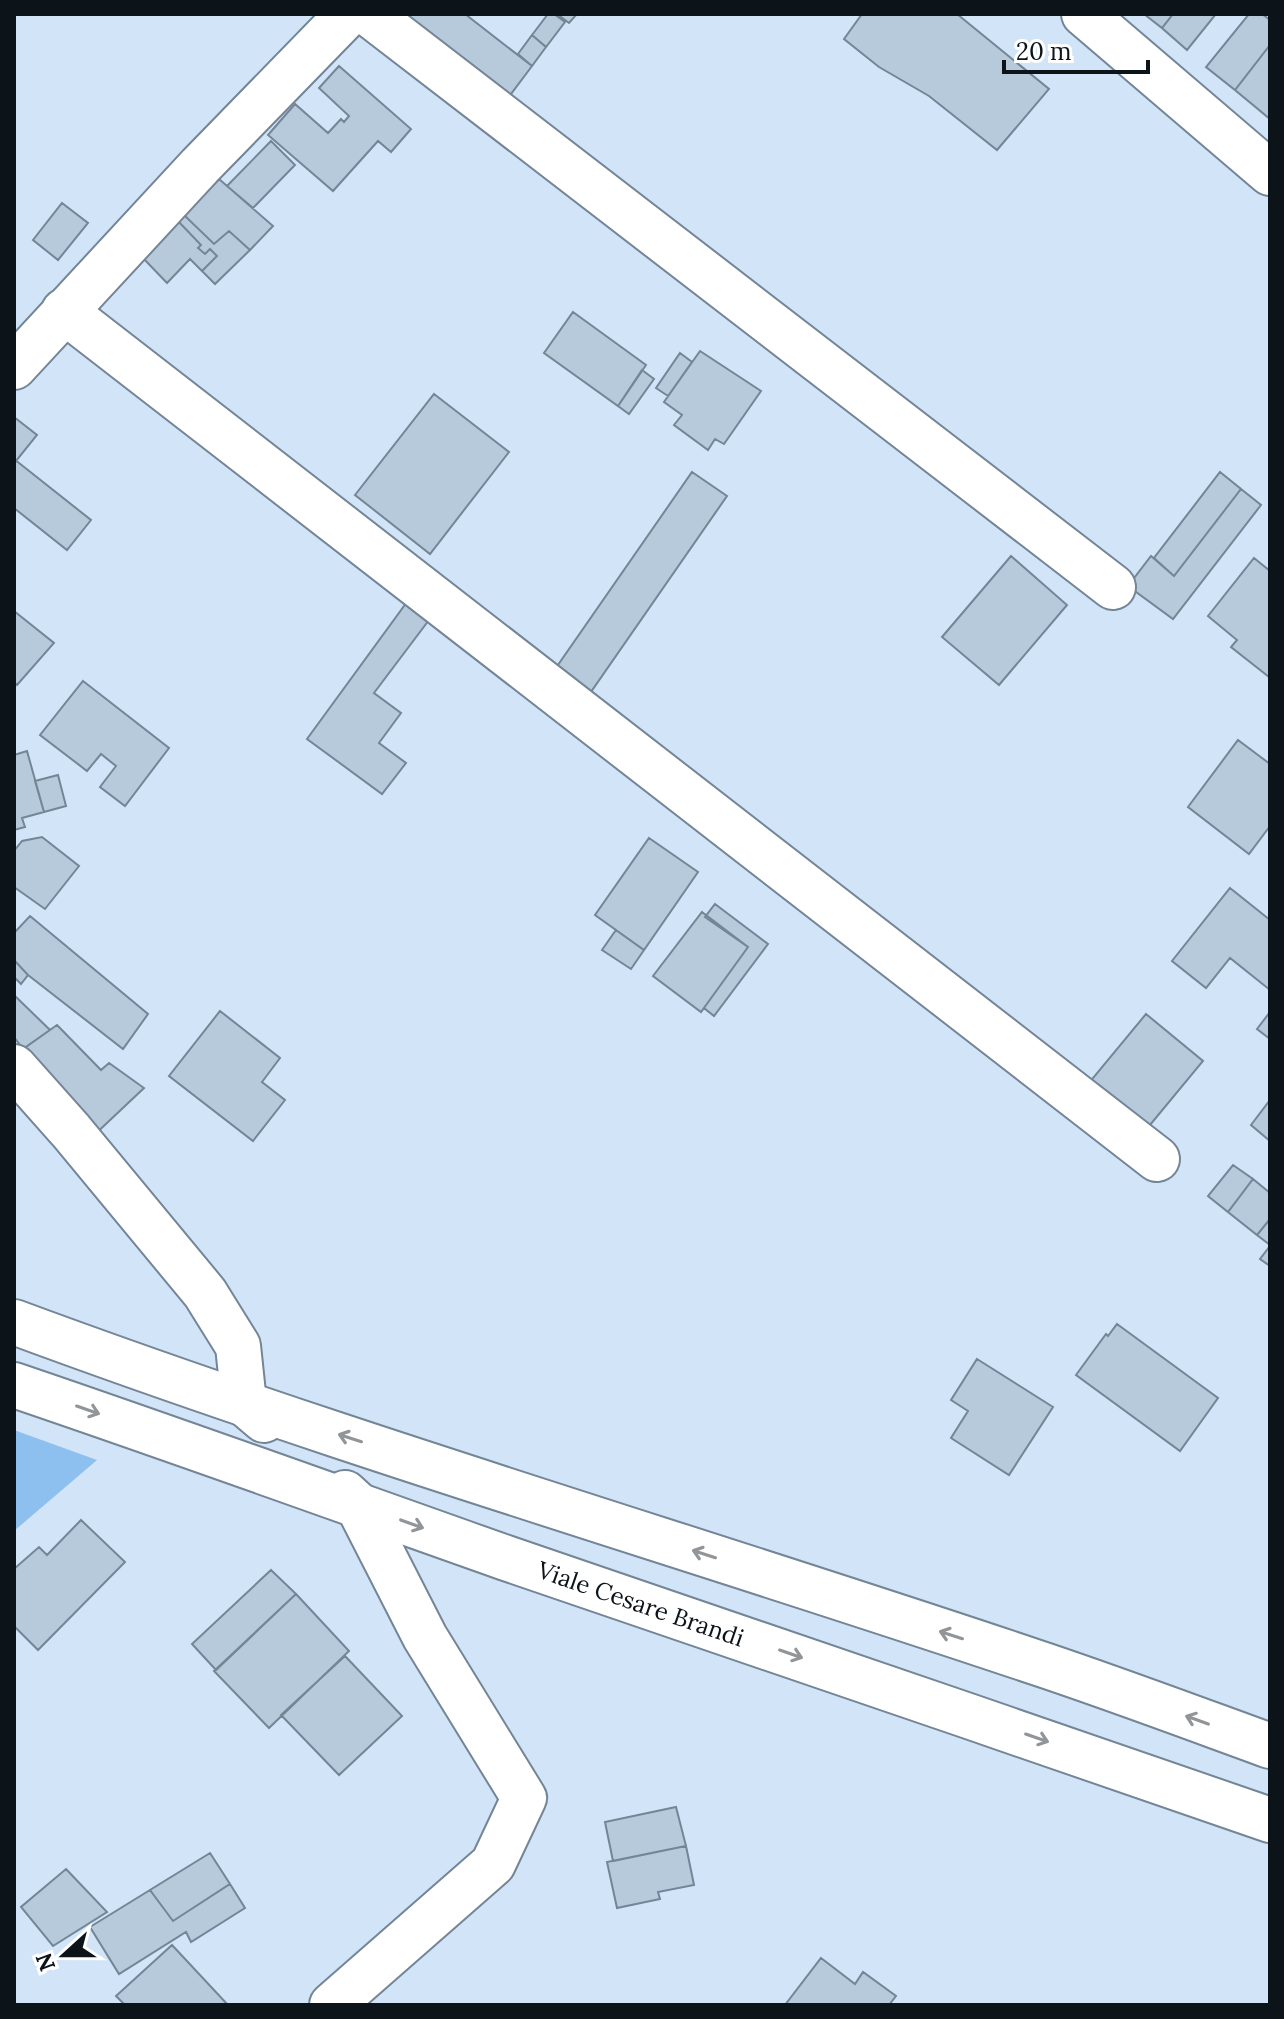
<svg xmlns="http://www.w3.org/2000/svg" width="1284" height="2019" viewBox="0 0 1284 2019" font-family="Lora,serif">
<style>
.green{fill:#8dc0ee}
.building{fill:#b7cadc;stroke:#738696;stroke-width:2}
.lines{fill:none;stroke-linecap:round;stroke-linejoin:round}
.street-casing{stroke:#738596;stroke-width:48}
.street{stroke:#fff;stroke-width:44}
.oneway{stroke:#929598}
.labels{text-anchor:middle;stroke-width:6;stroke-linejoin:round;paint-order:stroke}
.street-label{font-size:24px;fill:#0c1319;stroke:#fff}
</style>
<rect width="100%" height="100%" fill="#d2e5f8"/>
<path class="green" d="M 14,1430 L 97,1460 L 14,1531 Z"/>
<path class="building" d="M 389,14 L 465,14 L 532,66 L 505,102 Z
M 548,14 L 554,14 L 565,22 L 546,47 L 532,35 Z
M 557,14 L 577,14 L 569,23 Z
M 862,14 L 957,14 L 1049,89 L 997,150 L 929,96 L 879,67 L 844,39 Z
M 1144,14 L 1173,14 L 1162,28 Z
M 1173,14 L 1216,14 L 1187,50 L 1162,28 Z
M 1249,14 L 1262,14 L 1270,20 L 1270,45 L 1235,90 L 1206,67 Z
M 532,35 L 546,47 L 532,66 L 518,54 Z
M 1270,45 L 1270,119 L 1235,90 Z
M 339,66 L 411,129 L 391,152 L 378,141 L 333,191 L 268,135 L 295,104 L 328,133 L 341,119 L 344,122 L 349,116 L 319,88 Z
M 271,141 L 295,165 L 253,208 L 227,186 Z
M 219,179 L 273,226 L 250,250 L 229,231 L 214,244 L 184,215 Z
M 62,203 L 88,223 L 58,260 L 33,240 Z
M 184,215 L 214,244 L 229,231 L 250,250 L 215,284 L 202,271 L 217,256 L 210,249 L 205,254 L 198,248 L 201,245 L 178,221 Z
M 178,221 L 201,245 L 198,248 L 205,254 L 210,249 L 217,256 L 202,271 L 190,259 L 167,283 L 142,257 Z
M 573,312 L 646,365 L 618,406 L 544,353 Z
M 700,351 L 761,391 L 724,444 L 715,439 L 708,450 L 674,425 L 682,415 L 664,402 Z
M 680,353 L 692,362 L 668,396 L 656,388 Z
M 642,370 L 654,379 L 629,414 L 618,406 Z
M 434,394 L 509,452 L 430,554 L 355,495 Z
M 14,417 L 37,435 L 16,461 L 14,459 Z
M 14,459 L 91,520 L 67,550 L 14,508 Z
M 692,472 L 727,496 L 586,699 L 551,675 Z
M 1220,472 L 1241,489 L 1174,576 L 1154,558 Z
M 1241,489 L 1261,505 L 1173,619 L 1128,586 L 1151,556 L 1174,576 Z
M 1011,556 L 1067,605 L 999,685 L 942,637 Z
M 1254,558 L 1270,571 L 1269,677 L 1231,647 L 1237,640 L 1208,616 Z
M 407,602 L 429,620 L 374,693 L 401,713 L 379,743 L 406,763 L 382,794 L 307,739 Z
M 14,611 L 54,643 L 17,685 L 14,682 Z
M 83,681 L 169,748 L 125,806 L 100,787 L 116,766 L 101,754 L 87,771 L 40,735 Z
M 1238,740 L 1270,764 L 1270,826 L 1249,854 L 1188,807 Z
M 27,751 L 44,812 L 22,818 L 25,827 L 14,830 L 14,755 Z
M 58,775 L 66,806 L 44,812 L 35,781 Z
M 42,837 L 79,866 L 45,909 L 14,887 L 14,851 L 22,841 Z
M 649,838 L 698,872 L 644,950 L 595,915 Z
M 1230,888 L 1270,920 L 1270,990 L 1230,958 L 1206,988 L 1172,961 Z
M 715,904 L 768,944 L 714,1016 L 704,1008 L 748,947 L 705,917 Z
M 702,912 L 748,947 L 701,1012 L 653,976 Z
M 30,916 L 148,1014 L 123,1049 L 28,975 L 14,960 L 14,933 Z
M 616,930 L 644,950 L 631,969 L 602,950 Z
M 14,960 L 28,975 L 21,984 L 14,977 Z
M 14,995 L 50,1030 L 23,1049 L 14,1037 Z
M 220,1011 L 280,1058 L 262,1082 L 285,1100 L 253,1141 L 169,1076 Z
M 1270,1012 L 1270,1039 L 1257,1029 Z
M 1146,1014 L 1203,1061 L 1145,1131 L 1088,1084 Z
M 57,1025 L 101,1070 L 109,1063 L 144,1088 L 90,1139 L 23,1049 Z
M 1270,1100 L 1270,1141 L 1251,1125 Z
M 1233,1165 L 1253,1179 L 1228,1212 L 1208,1196 Z
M 1253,1179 L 1270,1193 L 1270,1219 L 1257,1235 L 1228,1212 Z
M 1270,1219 L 1270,1245 L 1257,1235 Z
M 1270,1246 L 1270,1266 L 1260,1259 Z
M 1117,1324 L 1218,1398 L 1180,1451 L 1076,1375 L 1106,1334 L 1108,1336 Z
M 977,1359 L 1053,1407 L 1009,1475 L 951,1438 L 968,1411 L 951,1400 Z
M 81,1520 L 125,1562 L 38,1650 L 14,1626 L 14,1569 L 39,1547 L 47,1555 Z
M 271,1570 L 296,1594 L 216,1670 L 192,1644 Z
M 296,1594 L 349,1651 L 269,1728 L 214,1671 Z
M 345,1656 L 402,1716 L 339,1775 L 281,1715 Z
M 676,1807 L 686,1846 L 613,1861 L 605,1822 Z
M 686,1846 L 694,1885 L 658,1892 L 660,1899 L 617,1908 L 607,1862 Z
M 210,1853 L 230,1884 L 173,1921 L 150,1890 Z
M 66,1869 L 107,1912 L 53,1946 L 21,1907 Z
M 230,1884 L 245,1908 L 191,1942 L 186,1932 L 119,1974 L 90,1927 L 150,1890 L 173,1921 Z
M 172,1945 L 228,2005 L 121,2005 L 123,2003 L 116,1996 Z
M 821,1958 L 855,1984 L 863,1972 L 896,1996 L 889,2005 L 785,2005 Z"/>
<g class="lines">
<defs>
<g id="street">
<path d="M 369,14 L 1113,587"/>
<path d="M 1084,14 L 1270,173"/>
<path d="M 64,311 L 1157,1159"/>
<path d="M 14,367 L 200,166 L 348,14"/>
<path d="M 14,1067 L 71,1131 L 205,1293 L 238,1346 L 244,1403 L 264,1420"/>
<path d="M 14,1322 C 351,1447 697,1548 1038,1663 C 1116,1689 1193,1718 1270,1746"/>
<path id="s1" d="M 14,1385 C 179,1441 342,1500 506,1558 C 760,1646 1016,1731 1270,1820"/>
<path d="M 332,2005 L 493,1864 L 524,1798 L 425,1637 L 357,1504 L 345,1493"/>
</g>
</defs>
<use href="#street" class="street-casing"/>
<use href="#street" class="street"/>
</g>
<defs><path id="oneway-shaft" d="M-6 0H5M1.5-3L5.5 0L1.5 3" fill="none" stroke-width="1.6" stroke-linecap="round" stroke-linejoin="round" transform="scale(2)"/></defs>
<g class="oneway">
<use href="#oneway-shaft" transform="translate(88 1410) rotate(19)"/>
<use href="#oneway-shaft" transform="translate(350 1438) rotate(-162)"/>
<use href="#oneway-shaft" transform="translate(412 1524) rotate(20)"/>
<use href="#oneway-shaft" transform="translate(704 1554) rotate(-162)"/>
<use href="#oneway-shaft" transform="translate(951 1635) rotate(-162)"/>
<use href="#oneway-shaft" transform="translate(791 1654) rotate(19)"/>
<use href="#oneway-shaft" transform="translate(1197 1720) rotate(-160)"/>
<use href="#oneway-shaft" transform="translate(1037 1738) rotate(19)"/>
</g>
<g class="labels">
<g class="street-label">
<text dy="8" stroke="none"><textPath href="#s1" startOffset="664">Viale Cesare Brandi</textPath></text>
</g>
</g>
<rect width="1284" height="2019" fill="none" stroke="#0c1319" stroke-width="32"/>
<g transform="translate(64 1955) rotate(249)" stroke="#ffffff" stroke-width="6" paint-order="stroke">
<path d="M0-6L14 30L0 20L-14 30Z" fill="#0c1319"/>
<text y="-12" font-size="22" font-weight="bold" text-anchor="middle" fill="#0c1319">N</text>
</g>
<path d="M1004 60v12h144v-12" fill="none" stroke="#0c1319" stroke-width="4"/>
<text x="1016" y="60" font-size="24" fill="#0c1319" stroke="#ffffff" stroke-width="6" paint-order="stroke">20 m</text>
</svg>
